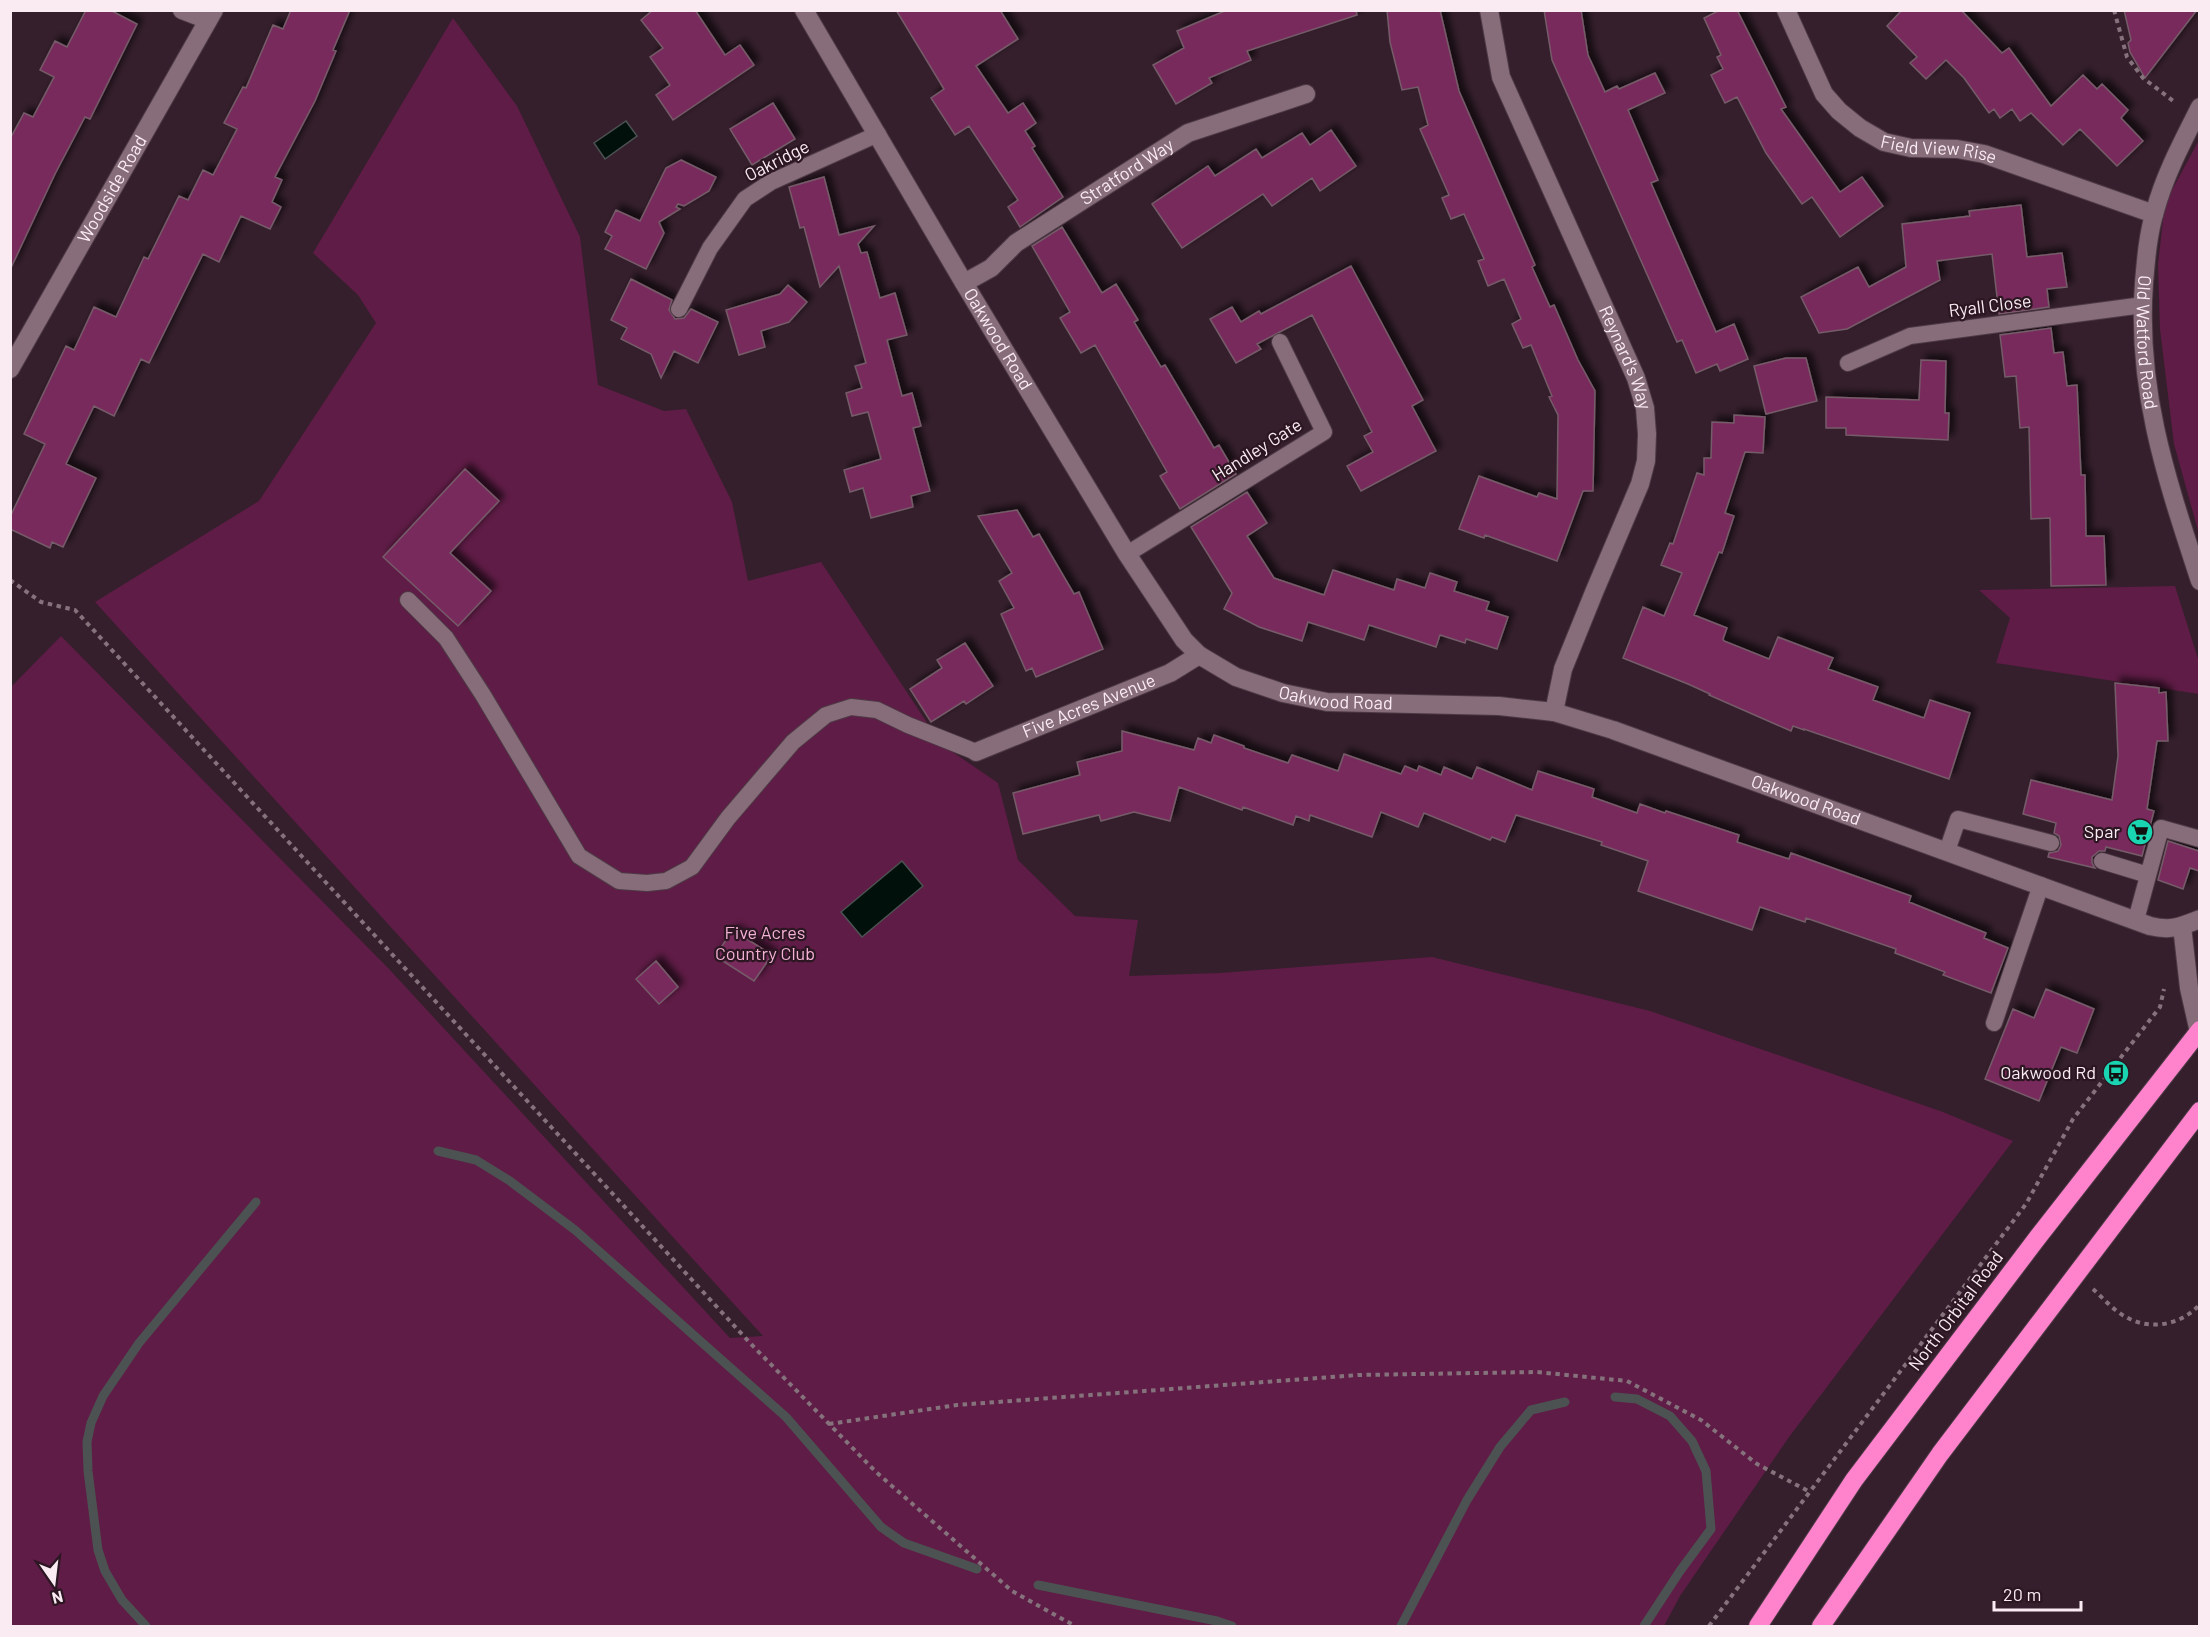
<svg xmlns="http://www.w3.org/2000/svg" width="2210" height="1637" viewBox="0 0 2210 1637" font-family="Barlow,sans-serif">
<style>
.green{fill:#5f1c46}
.water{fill:#02100c;stroke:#4c5251;stroke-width:1.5}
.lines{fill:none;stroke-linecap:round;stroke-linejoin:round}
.stream{stroke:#4c5251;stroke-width:9}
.building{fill:#792c5c;stroke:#755b69;stroke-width:1.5;filter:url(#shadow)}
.lane-casing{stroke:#4d3a45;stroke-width:18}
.street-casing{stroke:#4d3a45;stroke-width:20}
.secondary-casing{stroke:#4d3a45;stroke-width:20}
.highway-casing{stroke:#4d3a45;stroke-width:20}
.path{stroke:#85727c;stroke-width:4;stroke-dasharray:4.5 4.5;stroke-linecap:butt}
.lane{stroke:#876c7a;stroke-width:16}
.street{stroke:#876c7a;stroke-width:18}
.secondary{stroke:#876c7a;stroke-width:18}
.highway{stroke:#fe83cc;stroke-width:18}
.labels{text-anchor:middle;stroke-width:4.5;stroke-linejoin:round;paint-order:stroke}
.street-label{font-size:18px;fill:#faebf3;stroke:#2b1622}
.poi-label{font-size:18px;fill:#faebf3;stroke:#2b1622;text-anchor:end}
.park-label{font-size:18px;fill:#f4b1d6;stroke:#2b1622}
</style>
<defs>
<filter id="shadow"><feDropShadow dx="5.5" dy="-5.5" stdDeviation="3" flood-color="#0009"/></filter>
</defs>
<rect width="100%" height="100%" fill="#351f2c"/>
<path class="green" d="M 453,18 L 517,106 L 580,237 L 598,385 L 664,411 L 686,409 L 732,502 L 748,581 L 821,562 L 941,744 L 998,783 L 1018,860 L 1075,916 L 1138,920 L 1129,976 L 1220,973 L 1432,957 L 1650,1011 L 1943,1112 L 2013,1141 L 1789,1437 L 1680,1596 L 1664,1626 L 11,1626 L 11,687 L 61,636 L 389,969 L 730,1338 L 763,1336 L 95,602 L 259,501 L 376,323 L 358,295 L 313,253 Z
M 2199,140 L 2199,534 L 2174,444 L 2160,329 L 2158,264 L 2165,203 Z
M 2175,586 L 2199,662 L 2199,694 L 1996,663 L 2010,618 L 1979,590 Z"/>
<path class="water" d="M 626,121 L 637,136 L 605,159 L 594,143 Z
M 902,861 L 923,886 L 862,937 L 841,912 Z"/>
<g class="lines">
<path class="stream" d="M 438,1151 L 476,1160 L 510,1181 L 575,1230 L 786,1417 L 881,1527 L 904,1543 L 977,1569
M 1615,1397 L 1637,1399 L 1670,1416 L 1692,1441 L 1706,1471 L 1711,1529 L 1680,1571 L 1644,1626
M 1038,1585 L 1217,1621 L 1232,1626
M 146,1626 L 122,1600 L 105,1571 L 98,1550 L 88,1471 L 87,1442 L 91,1423 L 103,1396 L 139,1343 L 256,1202
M 1401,1626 L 1467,1500 L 1500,1447 L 1531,1410 L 1565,1402"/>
</g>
<path class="building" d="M 86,10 L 110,10 L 137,24 L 90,119 L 85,117 L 55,174 L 10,270 L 10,139 L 24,113 L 33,117 L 54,77 L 40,70 L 55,41 L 67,47 Z
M 291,10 L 350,10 L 333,50 L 336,51 L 315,101 L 275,177 L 282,180 L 272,202 L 281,207 L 270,229 L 241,216 L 219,262 L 203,254 L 149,363 L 141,359 L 114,416 L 94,406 L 66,464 L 96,478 L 63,547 L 52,542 L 50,548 L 10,529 L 10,517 L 45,444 L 24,434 L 66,346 L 74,350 L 94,307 L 116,317 L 144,257 L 148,259 L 179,196 L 188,200 L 203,170 L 213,175 L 237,129 L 224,123 L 243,87 L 246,88 L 273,25 L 283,29 Z
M 653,10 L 695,10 L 725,55 L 740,45 L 754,65 L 673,120 L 656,95 L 670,85 L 650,57 L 663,48 L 641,20 Z
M 896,10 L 1000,10 L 1018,39 L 976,66 L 1008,113 L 1023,103 L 1036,123 L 1025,131 L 1035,146 L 1032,148 L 1063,197 L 1020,227 L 1008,207 L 1018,200 L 969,126 L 955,135 L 931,98 L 944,89 Z
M 1227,10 L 1356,10 L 1357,15 L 1247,51 L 1251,60 L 1209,78 L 1212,83 L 1176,104 L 1153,65 L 1184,48 L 1177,31 Z
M 1387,10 L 1440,10 L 1459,91 L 1535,265 L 1532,267 L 1550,307 L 1554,305 L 1578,360 L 1595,391 L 1593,491 L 1583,491 L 1557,561 L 1485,535 L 1484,538 L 1459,529 L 1479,476 L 1537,497 L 1539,493 L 1557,499 L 1558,415 L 1549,397 L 1552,396 L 1531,345 L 1523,348 L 1512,324 L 1521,319 L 1504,279 L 1488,286 L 1478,261 L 1484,259 L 1464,214 L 1451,219 L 1442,198 L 1449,195 L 1420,129 L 1428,125 L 1418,87 L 1402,90 L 1390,42 Z
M 1544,10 L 1581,10 L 1588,55 L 1605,92 L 1617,86 L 1619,89 L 1655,73 L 1665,93 L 1628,110 L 1658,180 L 1651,183 L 1716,332 L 1734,324 L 1748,359 L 1720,371 L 1717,364 L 1696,373 L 1682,340 L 1677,342 L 1552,60 Z
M 1720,10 L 1737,10 L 1786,107 L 1781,109 L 1840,192 L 1862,177 L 1883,206 L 1840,237 L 1812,197 L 1802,204 L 1766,153 L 1737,97 L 1725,103 L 1711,75 L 1723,69 L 1717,57 L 1721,55 L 1704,18 Z
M 1902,10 L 1961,10 L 2002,53 L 2009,48 L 2051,106 L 2083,75 L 2097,89 L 2102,84 L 2128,110 L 2121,118 L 2143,141 L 2117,166 L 2080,129 L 2063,145 L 2031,113 L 2020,121 L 2012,109 L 2000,118 L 1994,109 L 1989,113 L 1964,78 L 1946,60 L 1926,79 L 1910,63 L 1917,57 L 1887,26 Z
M 2124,10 L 2197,10 L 2145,78 L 2130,52 L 2128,43 L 2131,40 Z
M 773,103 L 795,139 L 752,165 L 730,129 Z
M 1331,130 L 1356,166 L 1320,191 L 1312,178 L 1272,206 L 1263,194 L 1182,248 L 1152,204 L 1208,166 L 1215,176 L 1256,149 L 1262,158 L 1302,133 L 1310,145 Z
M 681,160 L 716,177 L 709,191 L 684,206 L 678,204 L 676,207 L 680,209 L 659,222 L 664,233 L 646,269 L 605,249 L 612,236 L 605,232 L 616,210 L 640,221 L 666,168 Z
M 824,177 L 839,235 L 874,226 L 858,244 L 861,253 L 867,252 L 880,298 L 895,293 L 907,335 L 887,340 L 902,396 L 912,393 L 921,426 L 913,428 L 930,491 L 911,496 L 913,507 L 871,518 L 863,488 L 850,492 L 844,470 L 881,459 L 868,412 L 852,416 L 846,393 L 862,388 L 855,366 L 866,363 L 839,266 L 820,287 L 804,227 L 800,228 L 789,187 Z
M 2021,205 L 2027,257 L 2062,253 L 2067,287 L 2047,289 L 2049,307 L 1999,314 L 1992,254 L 1937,261 L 1940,280 L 1847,329 L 1819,333 L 1801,297 L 1858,267 L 1869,287 L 1906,267 L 1902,224 L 1970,216 L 1969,211 Z
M 1062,227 L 1102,293 L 1116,284 L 1138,320 L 1134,322 L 1161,367 L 1165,365 L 1214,448 L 1219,445 L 1236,474 L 1180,509 L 1160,476 L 1167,472 L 1095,345 L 1081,353 L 1060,318 L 1070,312 L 1032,246 Z
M 1351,266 L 1423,400 L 1412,406 L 1436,451 L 1361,491 L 1347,466 L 1373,452 L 1364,436 L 1372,432 L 1312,315 L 1257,344 L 1261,349 L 1236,363 L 1210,319 L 1232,307 L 1241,322 L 1259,311 L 1261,314 Z
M 631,279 L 672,300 L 669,310 L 675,319 L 684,318 L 691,309 L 718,322 L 698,363 L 674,351 L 661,378 L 651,354 L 621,339 L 627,328 L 611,320 Z
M 788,285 L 807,302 L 789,322 L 761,331 L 765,347 L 739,355 L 726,310 L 780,294 Z
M 2051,328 L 2054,353 L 2063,352 L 2067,386 L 2077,385 L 2081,475 L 2085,475 L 2086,536 L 2104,536 L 2106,585 L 2051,586 L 2050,518 L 2031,519 L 2029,427 L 2020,428 L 2016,376 L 2005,377 L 2000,335 Z
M 1786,358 L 1806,358 L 1817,401 L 1766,414 L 1754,366 Z
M 1921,360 L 1946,361 L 1945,413 L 1949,413 L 1948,440 L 1846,435 L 1846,428 L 1826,428 L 1826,397 L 1919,400 Z
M 1734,415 L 1765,417 L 1763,453 L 1745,452 L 1725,513 L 1734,516 L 1722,553 L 1719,552 L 1694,615 L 1727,628 L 1723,639 L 1724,641 L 1769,659 L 1778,637 L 1833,658 L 1828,669 L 1878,687 L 1873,700 L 1924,718 L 1930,700 L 1970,713 L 1949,779 L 1804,729 L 1804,730 L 1793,726 L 1791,731 L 1709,695 L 1710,694 L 1688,684 L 1623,658 L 1643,607 L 1664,616 L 1682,573 L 1661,565 L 1670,543 L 1673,544 L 1697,473 L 1704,475 L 1704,458 L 1711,458 L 1712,422 L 1734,423 Z
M 465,469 L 499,501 L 450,553 L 491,591 L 458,626 L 383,557 Z
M 1247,492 L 1267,523 L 1247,536 L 1274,578 L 1324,595 L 1333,570 L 1394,590 L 1397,579 L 1425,588 L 1430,573 L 1457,582 L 1454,591 L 1489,602 L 1486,610 L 1508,617 L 1497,649 L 1466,639 L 1465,643 L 1440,635 L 1436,647 L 1369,625 L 1364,640 L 1308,622 L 1302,641 L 1259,627 L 1224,609 L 1232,593 L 1191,527 Z
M 1017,510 L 1033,537 L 1039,534 L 1074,594 L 1079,592 L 1103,649 L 1036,677 L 1032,668 L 1026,671 L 1001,614 L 1014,608 L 999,581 L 1012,573 L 978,516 Z
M 965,643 L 993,686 L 966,704 L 964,701 L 931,722 L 910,689 L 942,668 L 937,660 Z
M 2115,683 L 2159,688 L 2159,693 L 2166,692 L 2168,741 L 2157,741 L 2147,809 L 2154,811 L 2142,856 L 2106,847 L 2105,851 L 2099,851 L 2092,857 L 2092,863 L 2095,868 L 2048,857 L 2049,853 L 2058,851 L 2061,845 L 2059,836 L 2054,833 L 2056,823 L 2023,814 L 2031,780 L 2112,800 L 2118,756 Z
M 1122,731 L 1194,750 L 1198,738 L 1211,743 L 1214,735 L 1244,746 L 1244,748 L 1288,763 L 1292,755 L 1338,771 L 1344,754 L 1401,774 L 1405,766 L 1417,771 L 1419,766 L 1441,775 L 1444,767 L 1472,779 L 1477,767 L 1532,790 L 1538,771 L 1594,789 L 1592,797 L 1637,813 L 1640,804 L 1665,813 L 1666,811 L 1739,835 L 1737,842 L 1789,859 L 1791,853 L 1911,896 L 1909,902 L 1986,933 L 1984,938 L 2008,948 L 1991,993 L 1943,975 L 1945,972 L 1895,953 L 1896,949 L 1806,918 L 1805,922 L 1760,907 L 1752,930 L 1638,891 L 1648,861 L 1601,845 L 1602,842 L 1516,815 L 1505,842 L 1492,837 L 1490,840 L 1424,813 L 1418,827 L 1381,812 L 1372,837 L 1310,815 L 1309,821 L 1296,816 L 1293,825 L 1243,807 L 1242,810 L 1179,787 L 1170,821 L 1134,812 L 1101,821 L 1099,815 L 1023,834 L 1013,793 L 1080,775 L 1077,762 L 1122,751 Z
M 2168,841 L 2199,851 L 2199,871 L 2190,868 L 2183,889 L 2158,880 Z
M 733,930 L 772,955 L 754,981 L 715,956 Z
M 656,961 L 678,987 L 659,1004 L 636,979 Z
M 2046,989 L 2094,1009 L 2077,1053 L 2061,1047 L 2039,1101 L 1985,1079 L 2013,1009 L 2034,1018 Z"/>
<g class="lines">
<defs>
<path id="lane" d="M 679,309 L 710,248 L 745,199 L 771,182 L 878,134
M 1848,363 L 1910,336 L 2143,305
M 1127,554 L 1324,432 L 1280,342
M 408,600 L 446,638 L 483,695 L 579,856 L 619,881 L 647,883 L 666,881 L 692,867 L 728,818 L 793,742 L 826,715 L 851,707 L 877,710 L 908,725 L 976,752
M 1947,851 L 1958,819 L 2051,843
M 2102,861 L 2148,875
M 2136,920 L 2161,828 L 2200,839
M 1994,1023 L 2041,885"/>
<g id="street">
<path d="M 182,10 L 208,20"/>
<path id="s1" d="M 1489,10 L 1501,77 L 1636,378 L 1645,408 L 1647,434 L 1646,461 L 1640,484 L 1595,590 L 1563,669 L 1554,712"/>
<path id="s2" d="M 1786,10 L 1824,94 L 1839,111 L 1860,128 L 1884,142 L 1911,148 L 1957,149 L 1984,154 L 2154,214"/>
<path id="s3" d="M 2200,107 C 2183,141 2165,174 2155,211 C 2148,234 2146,259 2144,283 C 2136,391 2167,480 2200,581"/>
<path id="s4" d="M 964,283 L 991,268 L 1016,243 L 1188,133 L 1306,94"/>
<path id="s5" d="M 10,369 L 214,10"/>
<path id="s6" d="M 976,752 L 1170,673 L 1199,655"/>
</g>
<g id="secondary">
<path id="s7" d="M 804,10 L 964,283 L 1127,554 L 1184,640 L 1199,655 L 1236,677 L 1283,693 L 1327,702 L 1499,706 L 1554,712 L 1613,730 L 2150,926 C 2171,931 2180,927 2200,919"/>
<path d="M 2182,926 L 2189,988 L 2199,1032"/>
</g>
<path id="highway" d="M 1758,1626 L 1854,1480 L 2038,1237 L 2200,1030
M 1821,1626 L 1940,1454 L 2200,1111"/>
</defs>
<use href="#lane" class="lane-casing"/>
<use href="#street" class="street-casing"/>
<use href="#secondary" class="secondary-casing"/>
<use href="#highway" class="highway-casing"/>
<path class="path" d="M 2114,10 L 2127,57 L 2143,78 L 2176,103
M 10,580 L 41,602 L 75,610 L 751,1344 L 876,1472 L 1012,1591 L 1075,1626
M 2093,1289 C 2103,1298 2114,1311 2126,1317 C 2150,1331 2182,1325 2200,1304
M 829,1424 L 957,1405 L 1358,1375 L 1537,1372 L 1627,1381 L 1701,1420 L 1757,1464 L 1810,1492
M 1709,1626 L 2026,1204 L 2073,1119 L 2160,1007 L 2164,989"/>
<use href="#lane" class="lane"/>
<use href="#street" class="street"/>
<use href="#secondary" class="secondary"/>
<use href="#highway" class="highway"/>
</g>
<defs>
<symbol id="supermarket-disc" viewBox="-11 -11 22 22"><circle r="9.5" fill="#1ad5b2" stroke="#2b1622"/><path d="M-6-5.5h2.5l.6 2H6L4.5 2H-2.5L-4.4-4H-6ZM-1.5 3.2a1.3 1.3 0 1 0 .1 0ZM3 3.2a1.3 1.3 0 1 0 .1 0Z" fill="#111"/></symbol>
<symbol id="bus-disc" viewBox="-11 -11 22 22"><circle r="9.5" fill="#1ad5b2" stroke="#2b1622"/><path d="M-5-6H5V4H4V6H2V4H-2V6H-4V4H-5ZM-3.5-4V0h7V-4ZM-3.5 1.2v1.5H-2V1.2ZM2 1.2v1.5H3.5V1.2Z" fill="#111"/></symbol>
</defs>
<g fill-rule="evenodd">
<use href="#supermarket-disc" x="2125" y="817" width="30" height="30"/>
<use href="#bus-disc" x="2101" y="1058" width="30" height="30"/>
</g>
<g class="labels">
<g class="street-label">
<text dy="6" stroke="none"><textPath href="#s2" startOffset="225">Field View Rise</textPath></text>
<text transform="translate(777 161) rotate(-27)" y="6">Oakridge</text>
<text dy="6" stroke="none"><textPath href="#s4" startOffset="198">Stratford Way</textPath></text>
<text dy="6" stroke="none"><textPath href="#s5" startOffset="207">Woodside Road</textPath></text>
<text transform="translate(1990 306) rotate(-7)" y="6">Ryall Close</text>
<text dy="6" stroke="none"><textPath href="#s7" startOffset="382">Oakwood Road</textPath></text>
<text dy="6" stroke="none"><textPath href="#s3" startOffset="246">Old Watford Road</textPath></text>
<text dy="6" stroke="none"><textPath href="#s1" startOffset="375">Reynard's Way</textPath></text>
<text transform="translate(1257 450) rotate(-32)" y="6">Handley Gate</text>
<text dy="6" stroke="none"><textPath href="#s7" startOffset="903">Oakwood Road</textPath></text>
<text dy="6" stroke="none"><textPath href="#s6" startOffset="122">Five Acres Avenue</textPath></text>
<text dy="6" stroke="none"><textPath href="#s7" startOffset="1389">Oakwood Road</textPath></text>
<text transform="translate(1956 1311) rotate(-53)" y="6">North Orbital Road</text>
</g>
<g class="poi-label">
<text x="2120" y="838">Spar</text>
<text x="2096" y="1079">Oakwood Rd</text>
</g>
<g class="park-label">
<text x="765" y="939">Five Acres<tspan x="765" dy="21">Country Club</tspan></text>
</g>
</g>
<rect width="2210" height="1637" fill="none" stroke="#faebf3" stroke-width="24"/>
<g transform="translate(54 1583) rotate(166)" stroke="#2b1622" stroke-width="4.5" paint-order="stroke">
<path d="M0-4.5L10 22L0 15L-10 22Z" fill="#faebf3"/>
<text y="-9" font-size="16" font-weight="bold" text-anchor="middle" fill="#faebf3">N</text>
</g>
<path d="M1994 1601v9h87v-9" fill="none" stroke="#faebf3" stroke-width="3"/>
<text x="2003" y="1601" font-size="18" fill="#faebf3" stroke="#2b1622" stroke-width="4.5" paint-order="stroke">20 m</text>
</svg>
